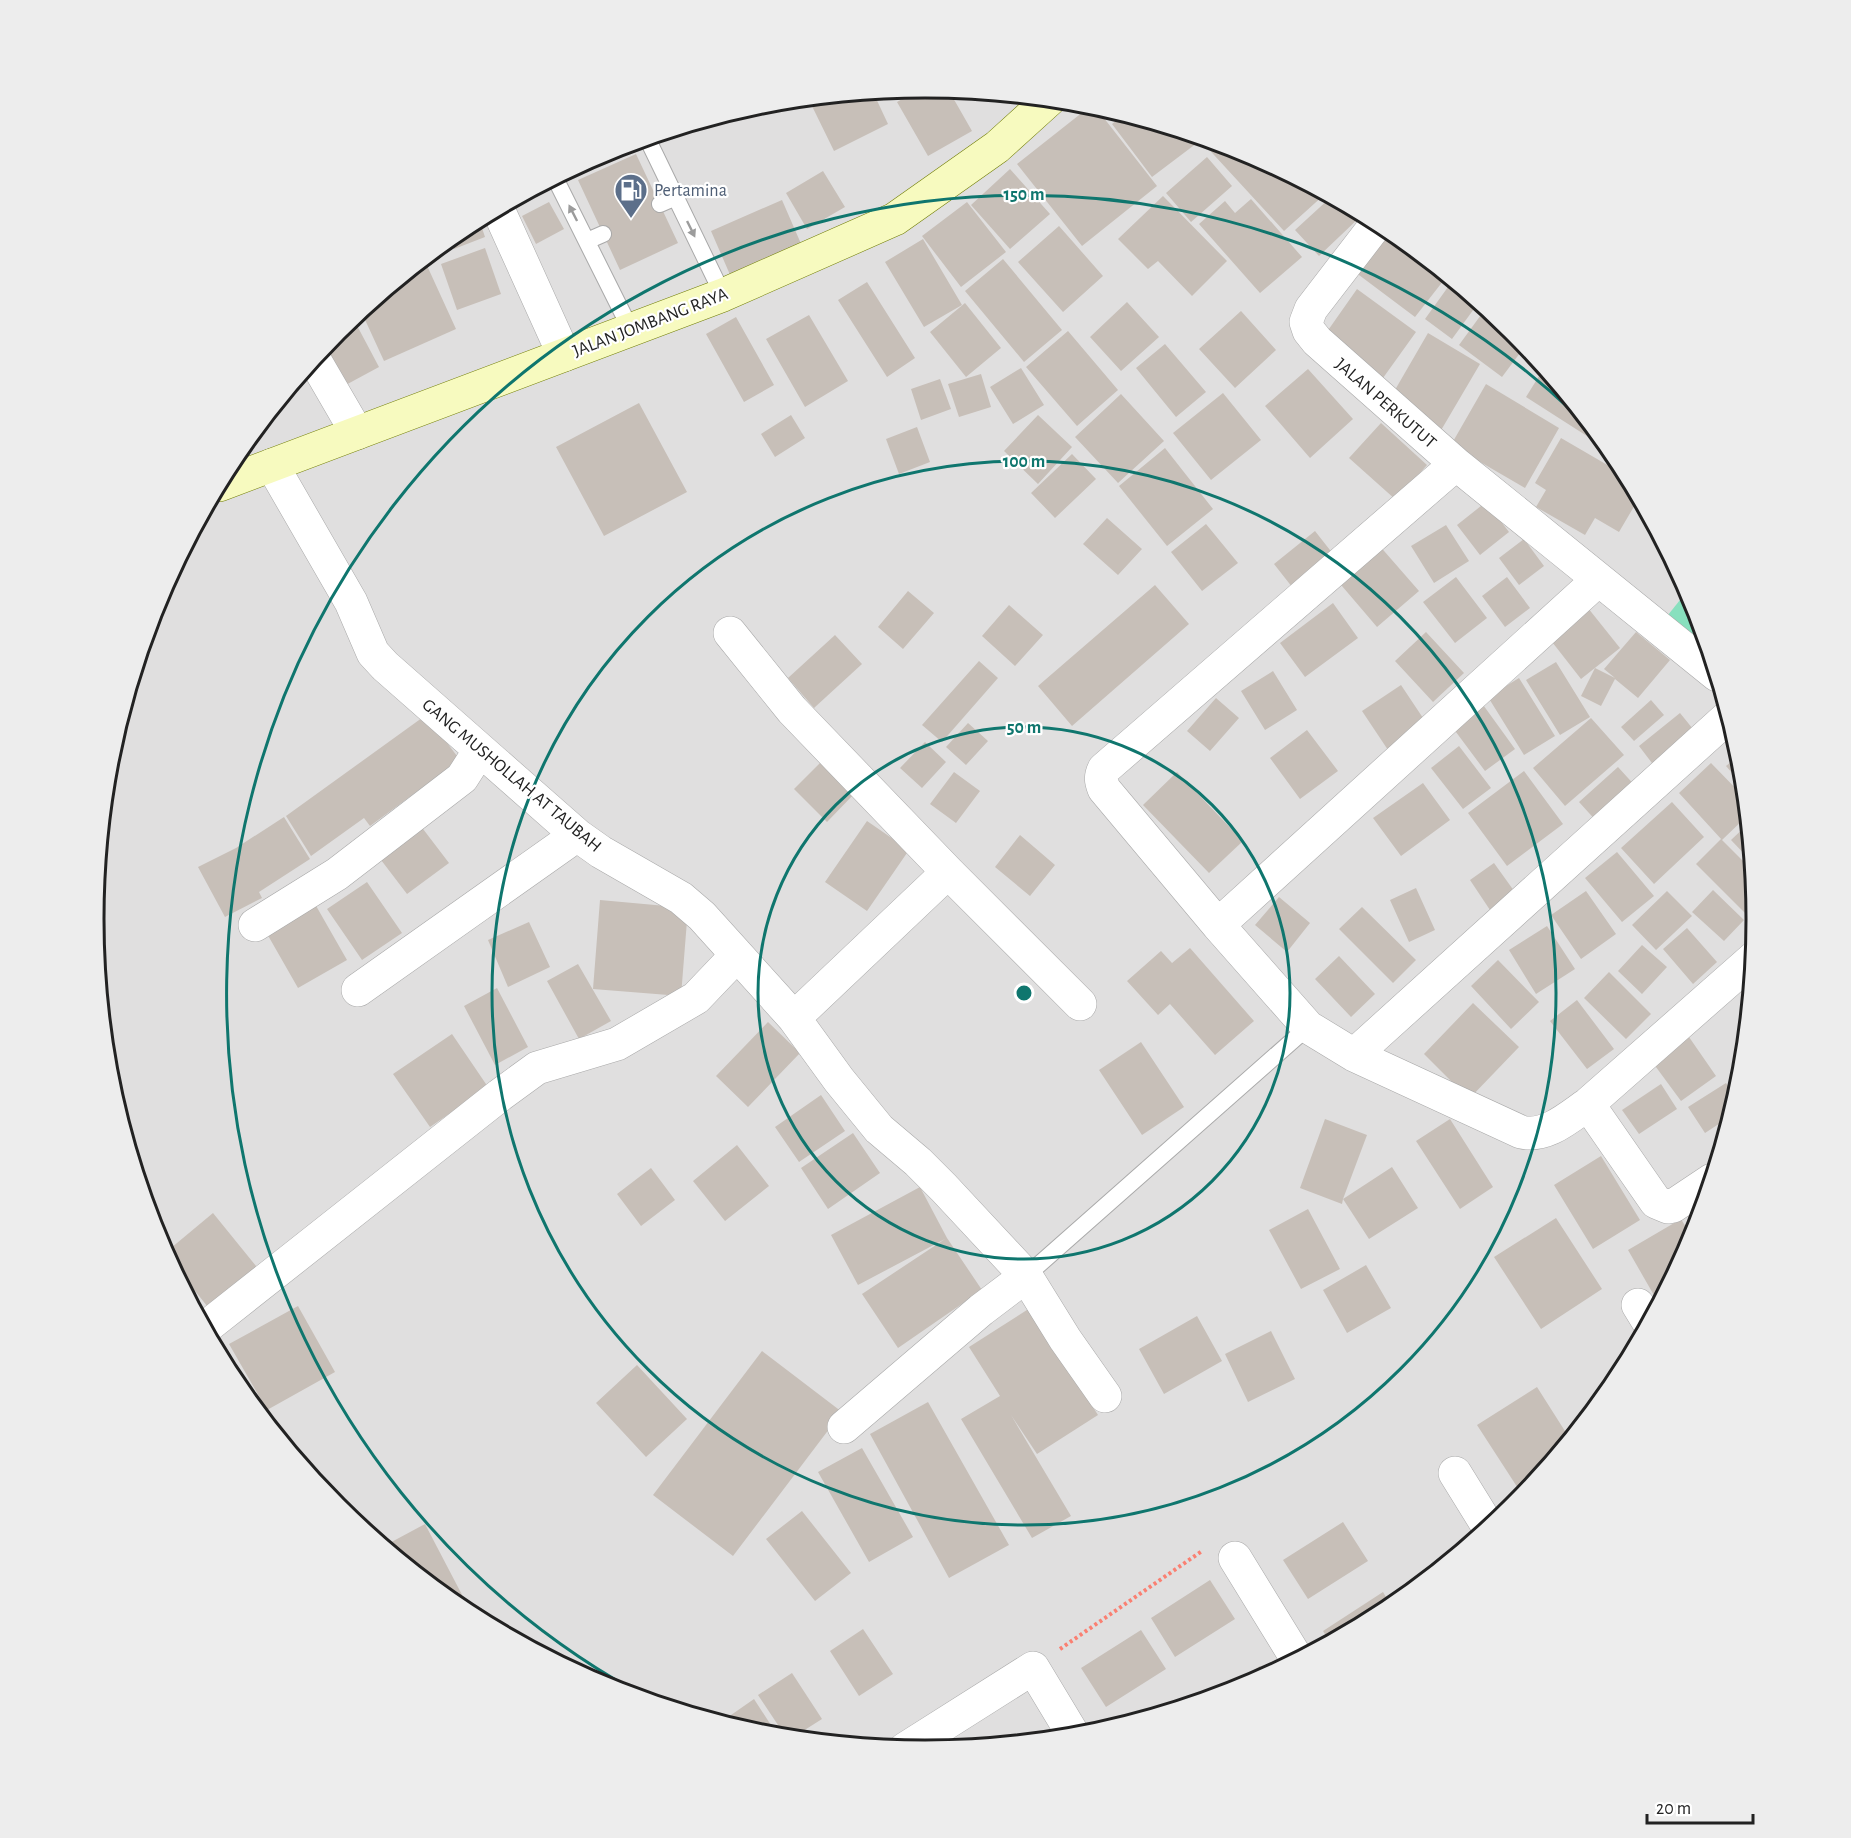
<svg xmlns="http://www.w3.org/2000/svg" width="1851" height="1838" viewBox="0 0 1851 1838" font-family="'Alegreya Sans',sans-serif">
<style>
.residential{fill:#e0dfdf}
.pitch{fill:#88e0be}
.building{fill:#c7bfb8}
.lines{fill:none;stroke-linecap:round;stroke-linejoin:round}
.service-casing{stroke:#a9a9a9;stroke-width:18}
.minor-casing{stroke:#a9a9a9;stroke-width:34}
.tertiary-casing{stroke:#a9a9a9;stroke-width:34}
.secondary-casing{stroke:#707d05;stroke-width:34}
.path{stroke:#fa8072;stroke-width:4;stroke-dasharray:3 3;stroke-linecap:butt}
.service{stroke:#fff;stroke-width:16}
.minor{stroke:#fff;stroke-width:33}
.tertiary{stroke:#fff;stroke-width:33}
.secondary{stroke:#f7fabf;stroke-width:33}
.oneway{fill:#9c9c9c}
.ring{fill:none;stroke:#0f766e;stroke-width:3}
.labels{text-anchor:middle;stroke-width:4.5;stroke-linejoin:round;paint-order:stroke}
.service-label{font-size:18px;fill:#4e5e75;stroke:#fff;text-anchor:start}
.street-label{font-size:18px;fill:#222;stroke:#fff}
.rim{fill:none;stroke:#222;stroke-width:3}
.centre{fill:#0f766e;stroke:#fff;stroke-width:3}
.ring-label{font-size:18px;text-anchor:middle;font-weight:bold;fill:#0f766e;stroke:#fff;stroke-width:4.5;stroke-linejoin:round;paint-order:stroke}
</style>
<rect width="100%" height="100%" fill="#f2efe9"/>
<path class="residential" d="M97 919a829 829 0 1 1 1658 0a829 829 0 1 1-1658 0Z"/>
<path class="pitch" d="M 1688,590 L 1694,601 L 1704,634 L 1700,640 L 1668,615 Z"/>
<path class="building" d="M 923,87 L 948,89 L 972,131 L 928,156 L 897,102 Z
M 873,92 L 888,124 L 834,151 L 811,104 L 827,97 Z
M 806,99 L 790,107 L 787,101 Z
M 1093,104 L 1157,186 L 1082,246 L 1017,164 Z
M 1125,114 L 1190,134 L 1197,143 L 1152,177 L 1112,124 Z
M 1207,139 L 1244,150 L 1325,194 L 1284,231 L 1203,143 Z
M 636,154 L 678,243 L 620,270 L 578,180 Z
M 1207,157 L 1232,186 L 1191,222 L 1166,193 Z
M 1010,169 L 1050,214 L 1010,249 L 971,205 Z
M 823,171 L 845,207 L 807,229 L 786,193 Z
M 543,185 L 546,191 L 516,207 L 513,201 Z
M 1163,196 L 1227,261 L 1192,296 L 1158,261 L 1148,269 L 1118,239 Z
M 1331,197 L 1351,207 L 1360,217 L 1319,256 L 1295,230 Z
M 1251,199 L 1302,257 L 1260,293 L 1199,224 L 1225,201 L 1235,213 Z
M 782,200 L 802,246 L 731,277 L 711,231 Z
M 549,202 L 564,229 L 536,244 L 522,216 Z
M 967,202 L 1006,252 L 961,287 L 922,236 Z
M 479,219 L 485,237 L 454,249 L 450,238 L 464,227 Z
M 1059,226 L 1103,276 L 1063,312 L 1018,262 Z
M 1388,227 L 1447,276 L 1415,317 L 1351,269 Z
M 923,239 L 962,305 L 924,327 L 885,262 Z
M 485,248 L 501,294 L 457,310 L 441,264 Z
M 424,259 L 456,329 L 384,361 L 361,311 Z
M 1003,259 L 1062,330 L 1024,362 L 965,291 Z
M 1453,280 L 1479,302 L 1452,339 L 1425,319 Z
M 867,282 L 915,358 L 887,377 L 838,300 Z
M 1357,289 L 1416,332 L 1383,378 L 1324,336 Z
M 1127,302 L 1159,337 L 1121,371 L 1090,337 Z
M 965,303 L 1001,348 L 966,377 L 930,332 Z
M 1486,308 L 1514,331 L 1526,345 L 1502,377 L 1459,345 Z
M 1241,311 L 1276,350 L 1235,388 L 1199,349 Z
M 809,315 L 848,381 L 805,407 L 766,339 Z
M 736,317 L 774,385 L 744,402 L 706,334 Z
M 353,318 L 379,367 L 342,387 L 321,350 L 337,330 Z
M 1068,331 L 1118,390 L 1077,426 L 1026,367 Z
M 1428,333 L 1480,364 L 1440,432 L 1388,402 Z
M 1165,344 L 1206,392 L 1176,417 L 1136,368 Z
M 309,365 L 314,374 L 294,383 Z
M 1021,368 L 1044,405 L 1013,424 L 990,387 Z
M 1544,368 L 1595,430 L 1590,438 L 1526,397 Z
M 1308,369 L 1353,419 L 1310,458 L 1265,406 Z
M 981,374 L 991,407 L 959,417 L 948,384 Z
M 940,379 L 951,409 L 921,420 L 911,389 Z
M 1486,384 L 1559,428 L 1525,488 L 1451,445 Z
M 1223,393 L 1261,440 L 1211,480 L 1173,433 Z
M 1121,394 L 1164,441 L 1118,483 L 1075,437 Z
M 639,403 L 687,492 L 604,536 L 556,447 Z
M 791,415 L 805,438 L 775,457 L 761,434 Z
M 1038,415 L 1072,447 L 1038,484 L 1004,451 Z
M 1381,423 L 1427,465 L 1396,500 L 1349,458 Z
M 917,427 L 930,462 L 899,474 L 886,439 Z
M 1561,438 L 1628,477 L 1639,498 L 1619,532 L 1595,518 L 1585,535 L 1536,507 L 1546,490 L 1535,483 Z
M 1605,442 L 1616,456 L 1602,447 Z
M 1165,448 L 1213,509 L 1167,546 L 1119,486 Z
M 1072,454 L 1096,479 L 1055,518 L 1031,493 Z
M 1486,502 L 1509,532 L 1480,555 L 1457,525 Z
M 1107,518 L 1142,549 L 1118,575 L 1083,544 Z
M 1206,524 L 1238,563 L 1202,591 L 1171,552 Z
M 1446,525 L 1469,561 L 1434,583 L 1411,546 Z
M 1315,531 L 1337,559 L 1296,592 L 1274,564 Z
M 1524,539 L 1544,566 L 1519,585 L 1499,558 Z
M 1378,544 L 1419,591 L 1377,627 L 1336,579 Z
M 1456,577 L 1487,618 L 1455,643 L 1423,602 Z
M 1507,577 L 1530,608 L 1505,627 L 1482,596 Z
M 1155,585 L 1189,624 L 1072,726 L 1038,686 Z
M 908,591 L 934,613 L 903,649 L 878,627 Z
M 1333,603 L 1358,638 L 1305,677 L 1280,643 Z
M 1009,605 L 1043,635 L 1015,666 L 982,636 Z
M 1588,608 L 1620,648 L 1581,679 L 1549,638 Z
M 1426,632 L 1464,673 L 1433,702 L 1395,661 Z
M 1636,632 L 1670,660 L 1638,698 L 1615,679 L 1601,706 L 1581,696 L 1595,668 L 1615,678 L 1604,669 Z
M 835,635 L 862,664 L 814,708 L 788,678 Z
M 979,661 L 998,678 L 942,742 L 922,725 Z
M 1556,662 L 1590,717 L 1560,735 L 1526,680 Z
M 1273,671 L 1297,710 L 1265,730 L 1241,691 Z
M 1519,678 L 1555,736 L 1524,755 L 1488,697 Z
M 1401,685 L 1431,730 L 1392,756 L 1362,711 Z
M 1216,698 L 1239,718 L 1210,751 L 1187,731 Z
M 1651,700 L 1664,715 L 1634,741 L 1621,727 Z
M 1481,702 L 1515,749 L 1485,771 L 1450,724 Z
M 1680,713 L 1697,734 L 1655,767 L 1639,746 Z
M 426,715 L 460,760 L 370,826 L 364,818 L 311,856 L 286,816 Z
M 1591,718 L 1624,755 L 1565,806 L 1533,768 Z
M 968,723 L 988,741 L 966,765 L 946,747 Z
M 1307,730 L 1338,771 L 1300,799 L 1270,758 Z
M 925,742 L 946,762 L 922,788 L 900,768 Z
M 1459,746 L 1491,788 L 1463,809 L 1431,768 Z
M 1741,754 L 1742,757 L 1745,788 L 1726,766 Z
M 822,761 L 855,793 L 827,822 L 794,789 Z
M 1711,763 L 1746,799 L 1747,816 L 1722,840 L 1679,793 Z
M 1618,767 L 1638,789 L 1599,824 L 1579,802 Z
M 1524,771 L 1563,824 L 1507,866 L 1468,813 Z
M 954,772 L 980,791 L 956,823 L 930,804 Z
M 1177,772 L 1243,841 L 1209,873 L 1143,805 Z
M 1423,783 L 1450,820 L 1401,856 L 1373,818 Z
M 1672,802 L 1704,837 L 1654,884 L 1621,848 Z
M 284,817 L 310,859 L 259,892 L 262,898 L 225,917 L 198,867 L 236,848 Z
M 867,821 L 909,850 L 867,911 L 825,882 Z
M 1748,824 L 1752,862 L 1731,840 Z
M 420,825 L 449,863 L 407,894 L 378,856 Z
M 1020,835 L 1055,865 L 1030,896 L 995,867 Z
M 1721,839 L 1753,871 L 1757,915 L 1752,920 L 1696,864 Z
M 1617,852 L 1654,896 L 1622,922 L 1585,878 Z
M 1494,863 L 1522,902 L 1496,919 L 1470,880 Z
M 367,882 L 402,933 L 362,960 L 327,909 Z
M 1416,888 L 1435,930 L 1409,942 L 1390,900 Z
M 1713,890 L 1744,920 L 1724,941 L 1692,912 Z
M 1586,891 L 1616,934 L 1581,959 L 1551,915 Z
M 1667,891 L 1692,916 L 1656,950 L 1632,925 Z
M 1279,897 L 1310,923 L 1287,952 L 1255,925 Z
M 600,900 L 688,908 L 681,996 L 593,989 Z
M 315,904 L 347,960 L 298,988 L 266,932 Z
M 1362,907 L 1416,960 L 1393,983 L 1339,929 Z
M 529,922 L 550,967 L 508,987 L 488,940 Z
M 1547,926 L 1575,969 L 1536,994 L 1509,950 Z
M 1687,928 L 1717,962 L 1693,984 L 1663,949 Z
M 1642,945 L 1667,967 L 1642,994 L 1618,971 Z
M 1190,948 L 1254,1021 L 1215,1055 L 1170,1004 L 1158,1015 L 1127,981 L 1161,951 L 1172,963 Z
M 1339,956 L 1375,994 L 1351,1017 L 1315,979 Z
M 1498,960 L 1539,1002 L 1511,1029 L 1471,986 Z
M 578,964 L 611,1021 L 579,1039 L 547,981 Z
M 1609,972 L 1651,1014 L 1626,1039 L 1584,998 Z
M 1752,976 L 1749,1005 L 1737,985 Z
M 497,988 L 528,1047 L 495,1065 L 464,1006 Z
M 1577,1000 L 1614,1049 L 1587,1069 L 1550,1021 Z
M 1473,1003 L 1519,1047 L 1469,1099 L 1424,1054 Z
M 768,1022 L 800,1053 L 748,1107 L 716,1076 Z
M 452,1034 L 488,1087 L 430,1127 L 393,1074 Z
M 1689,1037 L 1716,1076 L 1681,1101 L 1653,1063 Z
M 1141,1042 L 1184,1107 L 1142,1135 L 1099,1070 Z
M 1742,1076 L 1741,1082 L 1739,1089 L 1734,1081 Z
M 1726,1083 L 1736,1099 L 1731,1116 L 1705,1133 L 1688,1107 Z
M 1661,1084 L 1677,1109 L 1639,1134 L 1622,1110 Z
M 821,1095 L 845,1131 L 799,1162 L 775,1127 Z
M 1325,1119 L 1367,1135 L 1343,1199 L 1392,1167 L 1418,1208 L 1369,1239 L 1343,1199 L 1342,1204 L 1300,1188 Z
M 1450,1119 L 1493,1187 L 1460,1209 L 1416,1141 Z
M 853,1133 L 880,1173 L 828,1209 L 801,1168 Z
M 737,1145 L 769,1186 L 725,1221 L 693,1181 Z
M 1601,1156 L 1640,1220 L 1593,1249 L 1554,1185 Z
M 651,1168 L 675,1200 L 641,1226 L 617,1194 Z
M 920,1187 L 947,1238 L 982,1290 L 898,1348 L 862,1294 L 945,1239 L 858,1285 L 831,1235 Z
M 1703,1207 L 1696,1231 L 1688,1216 Z
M 1308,1209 L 1340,1269 L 1301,1289 L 1269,1230 Z
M 213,1213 L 260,1271 L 211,1311 L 165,1253 Z
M 1556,1218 L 1602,1289 L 1541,1329 L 1494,1257 Z
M 1681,1219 L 1693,1239 L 1659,1304 L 1628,1250 Z
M 1366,1265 L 1391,1308 L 1347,1333 L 1323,1290 Z
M 298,1306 L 335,1372 L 267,1410 L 229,1344 Z
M 1030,1308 L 1098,1415 L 1037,1454 L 1011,1415 L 1071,1516 L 1032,1538 L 961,1419 L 1000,1396 L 969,1347 Z
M 1197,1316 L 1222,1361 L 1164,1394 L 1139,1349 Z
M 1271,1331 L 1295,1379 L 1248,1402 L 1225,1354 Z
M 762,1351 L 842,1412 L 733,1556 L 653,1495 Z
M 637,1365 L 687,1419 L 646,1457 L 596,1403 Z
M 1537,1387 L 1570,1439 L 1523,1496 L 1477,1425 Z
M 928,1402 L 1009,1545 L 949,1578 L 870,1434 Z
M 862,1448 L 913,1537 L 869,1562 L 818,1472 Z
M 802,1511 L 851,1573 L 815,1601 L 766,1539 Z
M 1343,1522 L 1368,1561 L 1308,1599 L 1283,1560 Z
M 425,1524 L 471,1612 L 469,1614 L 384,1546 Z
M 1210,1580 L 1235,1619 L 1175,1657 L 1151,1618 Z
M 1383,1592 L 1392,1607 L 1330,1642 L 1323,1631 Z
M 863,1629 L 893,1674 L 859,1696 L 830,1651 Z
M 1141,1630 L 1166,1669 L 1106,1707 L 1081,1668 Z
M 1260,1666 L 1266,1676 L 1244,1688 L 1213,1697 Z
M 792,1673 L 822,1719 L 792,1738 L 786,1737 L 758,1695 Z
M 754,1699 L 778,1736 L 763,1735 L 721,1722 Z"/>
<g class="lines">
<defs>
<path id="service" d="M 647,138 L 723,295
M 555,178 L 631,330
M 660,204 L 676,197
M 587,241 L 603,234
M 1026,1276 L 1308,1027"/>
<path id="minor" d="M 1378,222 L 1311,309 L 1306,322 L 1309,331 L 1317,341 L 1456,464 L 1717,675
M 314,359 L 357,433
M 1456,464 L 1104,769 C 1100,777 1101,781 1104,789 L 1218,925 L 1308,1027 L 1354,1055 L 1521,1132 C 1546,1138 1568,1118 1588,1104 L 1754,958
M 272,465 L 351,602 L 373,653 L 385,666 L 577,835 L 601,852 L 681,898 L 702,916 L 794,1018 L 839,1080 L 879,1129 L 918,1162 L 944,1188 L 1026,1276 L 1065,1339 L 1105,1396
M 730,633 L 792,710 L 948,872 L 1080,1004
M 255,925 L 337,874 L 462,778 L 480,750
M 1218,925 L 1598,580
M 358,990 L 577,835
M 794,1018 L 948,872
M 1354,1055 L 1729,716
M 1588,1104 L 1656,1202 L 1668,1207 L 1673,1206 L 1712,1180
M 1638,1305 L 1649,1323
M 205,1328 L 500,1095 L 537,1068 L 617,1044 L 696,998 L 737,955
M 844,1427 L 981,1310 L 1026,1276
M 1455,1473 L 1489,1528
M 1235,1558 L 1297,1659
M 905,1749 L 1033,1668 L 1074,1736"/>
<path id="tertiary" d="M 498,209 L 564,355"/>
<path id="secondary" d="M 219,485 L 723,295 L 895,219 L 997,147 L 1050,99"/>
</defs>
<use href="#service" class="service-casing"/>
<use href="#minor" class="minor-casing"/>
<use href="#tertiary" class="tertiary-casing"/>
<use href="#secondary" class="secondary-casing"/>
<path class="path" d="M 1060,1649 L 1202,1551"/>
<use href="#service" class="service"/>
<use href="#minor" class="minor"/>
<use href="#tertiary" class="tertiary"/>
<use href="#secondary" class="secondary"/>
</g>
<defs><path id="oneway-solid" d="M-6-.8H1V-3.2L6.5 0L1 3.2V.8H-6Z" transform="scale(1.5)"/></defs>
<g class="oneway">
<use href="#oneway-solid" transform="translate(573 213) rotate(-117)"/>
<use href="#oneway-solid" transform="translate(691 229) rotate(64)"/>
</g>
<g class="ring">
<circle cx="1024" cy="993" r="266"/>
<circle cx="1024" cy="993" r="532"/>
<path d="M655 1702A799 799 0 1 1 1618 458"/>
</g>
<defs>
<symbol id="fuel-pin" viewBox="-11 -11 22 30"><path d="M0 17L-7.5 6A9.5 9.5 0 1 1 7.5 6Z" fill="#5c6f8a" stroke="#fff"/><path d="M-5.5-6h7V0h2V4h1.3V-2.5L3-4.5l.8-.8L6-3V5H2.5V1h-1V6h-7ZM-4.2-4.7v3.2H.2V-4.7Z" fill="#fff"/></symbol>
</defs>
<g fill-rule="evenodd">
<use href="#fuel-pin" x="612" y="171" width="38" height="52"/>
</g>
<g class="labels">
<g class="service-label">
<text x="654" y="196">Pertamina</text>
</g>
<g class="street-label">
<text transform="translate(650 322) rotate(-21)" y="6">JALAN JOMBANG RAYA</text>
<text transform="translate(1386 403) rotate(41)" y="6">JALAN PERKUTUT</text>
<text transform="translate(512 775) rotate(40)" y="6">GANG MUSHOLLAH AT TAUBAH</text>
</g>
</g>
<path d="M0 0H1851V1838H0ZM104 919a821 821 0 1 1 1642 0a821 821 0 1 1-1642 0Z" fill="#ededed" fill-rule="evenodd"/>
<path class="rim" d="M104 919a821 821 0 1 1 1642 0a821 821 0 1 1-1642 0Z"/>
<circle cx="1024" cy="993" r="9" class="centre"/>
<g class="ring-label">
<text x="1024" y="200">150 m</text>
<text x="1024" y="467">100 m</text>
<text x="1024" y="733">50 m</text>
</g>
<path d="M1647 1814v9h106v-9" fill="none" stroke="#222222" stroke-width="3"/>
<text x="1656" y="1814" font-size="18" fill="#222222" stroke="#ffffff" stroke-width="4.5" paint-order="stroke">20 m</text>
</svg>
